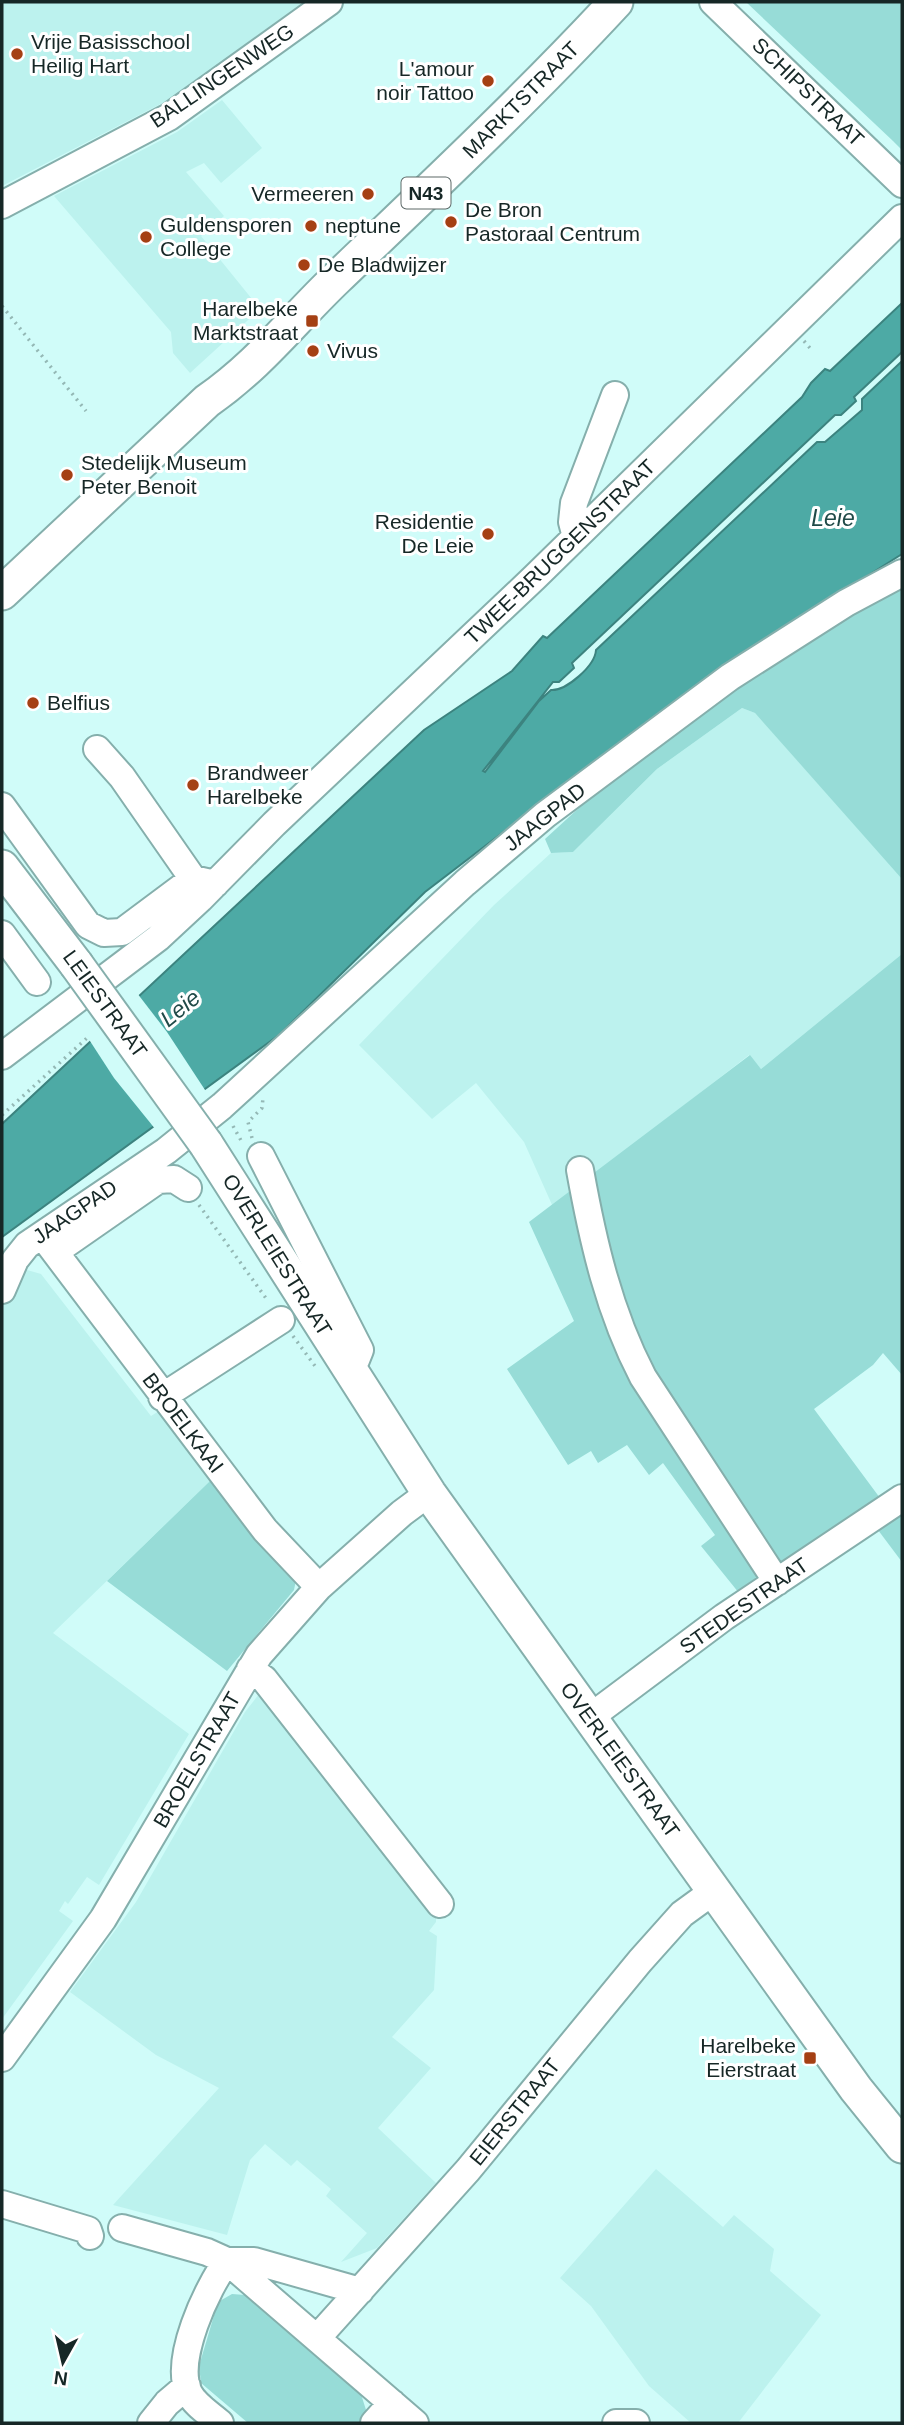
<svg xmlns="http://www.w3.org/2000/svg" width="904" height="2425" viewBox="0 0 904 2425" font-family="Helvetica,sans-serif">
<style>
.built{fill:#bcf2ee}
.green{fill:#97dcd7}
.water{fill:#4daaa5;stroke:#3c837f;stroke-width:2}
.pier{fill:#d0fcf9}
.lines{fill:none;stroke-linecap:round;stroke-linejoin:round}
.minor-casing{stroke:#85afac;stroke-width:30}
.major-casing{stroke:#85afac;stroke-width:37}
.path{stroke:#94b8b5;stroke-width:3.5;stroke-dasharray:2 5;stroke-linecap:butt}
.minor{stroke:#fff;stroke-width:26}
.major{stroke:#fff;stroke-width:33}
.major-bridge-casing{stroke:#85afac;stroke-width:37;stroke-linecap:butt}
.major-bridge{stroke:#fff;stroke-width:33}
.poi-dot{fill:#a54014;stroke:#fff;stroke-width:2.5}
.labels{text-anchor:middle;stroke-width:6;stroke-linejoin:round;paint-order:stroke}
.shield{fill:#fff;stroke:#5c6867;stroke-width:2}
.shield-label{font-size:19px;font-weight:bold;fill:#162726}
.poi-label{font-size:21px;fill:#162726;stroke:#fff;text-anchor:start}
.street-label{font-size:21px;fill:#162726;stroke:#fff}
.water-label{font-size:23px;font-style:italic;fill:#204a48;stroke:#fff}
</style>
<rect width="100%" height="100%" fill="#d0fcf9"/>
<path class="built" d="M 2,2 L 303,2 L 174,97 L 2,186 Z
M 222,100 L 262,148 L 221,183 L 204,163 L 186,172 L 224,216 L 201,236 L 260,309 L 190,373 L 173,353 L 171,332 L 54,196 L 177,132 Z
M 742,708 L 755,713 L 902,878 L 902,954 L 761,1069 L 749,1055 L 553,1207 L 524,1142 L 476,1083 L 432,1119 L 359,1045 L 494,905 L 551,853 L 573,852 L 657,769 Z
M 27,1270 L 41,1274 L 151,1416 L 159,1411 L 210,1481 L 53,1633 L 189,1734 L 99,1885 L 87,1877 L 68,1904 L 65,1901 L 59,1911 L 73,1921 L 2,2019 L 2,1304 L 19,1275 Z
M 263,1689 L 436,1917 L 436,1922 L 429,1931 L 437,1936 L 434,1990 L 392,2037 L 431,2068 L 378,2128 L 436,2183 L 377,2248 L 341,2262 L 367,2233 L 326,2196 L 331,2189 L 297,2160 L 291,2166 L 265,2144 L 250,2160 L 227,2235 L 113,2205 L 219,2088 L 156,2055 L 70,1992 L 136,1902 L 245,1712 Z
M 656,2169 L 723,2227 L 734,2215 L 774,2249 L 770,2271 L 821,2315 L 738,2423 L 691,2423 L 649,2386 L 591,2306 L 560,2278 Z"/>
<path class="green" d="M 746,2 L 902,2 L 902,150 L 893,141 Z
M 902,585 L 902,879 L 755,713 L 742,708 L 657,769 L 573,852 L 551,853 L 545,839 L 616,774 L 739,682 Z
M 902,954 L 902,1375 L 883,1353 L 873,1365 L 814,1409 L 880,1498 L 739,1593 L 701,1546 L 715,1535 L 663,1463 L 649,1475 L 627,1445 L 598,1463 L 591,1451 L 568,1465 L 507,1369 L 574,1321 L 529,1222 L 750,1055 L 761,1069 Z
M 210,1481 L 296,1580 L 294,1590 L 227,1671 L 107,1581 Z
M 902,1513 L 902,1562 L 878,1530 Z
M 232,2294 L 245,2295 L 359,2388 L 367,2413 L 361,2423 L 248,2423 L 201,2383 L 199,2366 L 218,2302 Z"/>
<path class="water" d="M 902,303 L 902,352 L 854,397 L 856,401 L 841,415 L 835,415 L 572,663 L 574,668 L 559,682 L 553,682 L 483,771 L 485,772 L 539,701 L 551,690 C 566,691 595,666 596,650 L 817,442 L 825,442 L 862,410 L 862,399 L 902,361 L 902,554 L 752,649 L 548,798 L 425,892 L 279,1035 L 2,1237 L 2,1124 L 424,730 L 512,671 L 543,636 L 547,638 L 802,397 L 811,383 L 825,369 L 830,371 Z"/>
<path class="pier" d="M 137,993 L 167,1032 L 207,1093 L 156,1130 L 114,1078 L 88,1038 Z"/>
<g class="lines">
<defs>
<path id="minor" d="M 713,2 L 902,184
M 2,205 L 169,117 L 329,2
M 576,537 L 572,522 L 574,503 L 615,395
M 97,749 L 122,777 L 193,879
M 2,806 L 88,925 L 104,933 L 122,932 L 193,879 L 215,884
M 2,934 L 37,982
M 2,1056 L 158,938 L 200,899 L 274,824 L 535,577 L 902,218
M 261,1156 L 360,1350 L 356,1360 L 346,1367
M 580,1170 C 593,1242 609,1312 643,1377 L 777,1582
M 42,1235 L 265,1530 L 319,1587
M 56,1251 L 158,1180 L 174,1179 L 188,1188
M 2,1290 L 15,1260 L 27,1245 L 166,1151 L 222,1106 L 465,883 L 545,815 L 730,677 L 846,603 L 902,573
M 162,1397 L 281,1320
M 250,1669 L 264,1679 L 440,1904
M 589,1718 L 724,1617 L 902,1498
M 2,2058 L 103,1919 L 259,1655 L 319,1587 L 402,1513 L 429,1493
M 2,2204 L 88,2230 L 90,2236
M 122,2228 L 207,2252 L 227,2261 L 254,2261 L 360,2291
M 318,2337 L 468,2170 L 640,1961 L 682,1914 L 715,1890
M 151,2423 L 167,2403 L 187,2386
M 220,2423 C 210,2414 195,2405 189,2393 C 173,2360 207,2288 227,2261 L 415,2423
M 374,2423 L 392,2403
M 616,2423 L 636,2423"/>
<path id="major" d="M 2,593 L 207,401 C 260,364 291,322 337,278 C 432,187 527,98 616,2
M 2,867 L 76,964
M 206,1144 L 429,1493 L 856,2089 L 902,2146"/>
</defs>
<use href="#minor" class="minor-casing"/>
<use href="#major" class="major-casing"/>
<path class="path" d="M 2,306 L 86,411
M 804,341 L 810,348
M 2,1115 L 87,1038
M 233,1126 L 243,1144
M 252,1138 L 248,1122 L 262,1108 L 263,1098
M 199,1205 L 268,1301
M 293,1336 L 315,1366"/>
<use href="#minor" class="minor"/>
<use href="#major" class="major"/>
<defs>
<path id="major-bridge" d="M 76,964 L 206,1144"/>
</defs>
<use href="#major-bridge" class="major-bridge-casing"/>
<use href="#major-bridge" class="major-bridge"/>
</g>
<g class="poi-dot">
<circle cx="17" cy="54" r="7"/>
<circle cx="488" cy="81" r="7"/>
<circle cx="368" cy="194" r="7"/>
<circle cx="451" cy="222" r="7"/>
<circle cx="311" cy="226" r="7"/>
<circle cx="146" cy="237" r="7"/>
<circle cx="304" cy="265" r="7"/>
<rect x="305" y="314" width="14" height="14" rx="3.5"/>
<circle cx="313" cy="351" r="7"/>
<circle cx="67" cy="475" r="7"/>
<circle cx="488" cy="534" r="7"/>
<circle cx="33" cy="703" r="7"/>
<circle cx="193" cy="785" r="7"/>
<rect x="803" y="2051" width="14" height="14" rx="3.5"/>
</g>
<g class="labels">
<rect class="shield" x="401.5" y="177.5" width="49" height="31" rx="5"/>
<g class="shield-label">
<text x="426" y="200">N43</text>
</g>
<g class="poi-label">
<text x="31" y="49">Vrije Basisschool<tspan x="31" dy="24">Heilig Hart</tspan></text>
<text x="474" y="76" text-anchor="end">L'amour<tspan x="474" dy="24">noir Tattoo</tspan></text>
<text x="354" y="201" text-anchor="end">Vermeeren</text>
<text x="465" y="217">De Bron<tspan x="465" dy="24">Pastoraal Centrum</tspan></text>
<text x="160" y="232">Guldensporen<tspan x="160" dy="24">College</tspan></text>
<text x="325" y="233">neptune</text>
<text x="318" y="272">De Bladwijzer</text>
<text x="298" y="316" text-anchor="end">Harelbeke<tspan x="298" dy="24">Marktstraat</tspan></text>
<text x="327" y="358">Vivus</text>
<text x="81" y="470">Stedelijk Museum<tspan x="81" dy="24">Peter Benoit</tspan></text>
<text x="474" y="529" text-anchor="end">Residentie<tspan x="474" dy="24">De Leie</tspan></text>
<text x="47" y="710">Belfius</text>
<text x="207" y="780">Brandweer<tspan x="207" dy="24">Harelbeke</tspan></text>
<text x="796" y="2053" text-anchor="end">Harelbeke<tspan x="796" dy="24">Eierstraat</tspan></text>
</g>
<g class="street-label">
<text transform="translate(222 76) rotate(-34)" y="7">BALLINGENWEG</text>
<text transform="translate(808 92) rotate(44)" y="7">SCHIPSTRAAT</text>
<text transform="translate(521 100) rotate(-45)" y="7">MARKTSTRAAT</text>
<text transform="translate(560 552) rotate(-44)" y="7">TWEE-BRUGGENSTRAAT</text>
<text transform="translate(545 817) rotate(-38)" y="7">JAAGPAD</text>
<text transform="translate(105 1004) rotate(54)" y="7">LEIESTRAAT</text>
<text transform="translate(75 1212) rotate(-34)" y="7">JAAGPAD</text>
<text transform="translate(277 1255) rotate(58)" y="7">OVERLEIESTRAAT</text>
<text transform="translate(183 1423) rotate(53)" y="7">BROELKAAI</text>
<text transform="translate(744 1606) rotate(-35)" y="7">STEDESTRAAT</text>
<text transform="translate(197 1760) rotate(-60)" y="7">BROELSTRAAT</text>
<text transform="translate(620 1760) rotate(54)" y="7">OVERLEIESTRAAT</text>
<text transform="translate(515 2112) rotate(-51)" y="7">EIERSTRAAT</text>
</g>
<g class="water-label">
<text x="833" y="526">Leie</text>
<text transform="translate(180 1008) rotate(-39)" y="8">Leie</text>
</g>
</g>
<rect width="904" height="2425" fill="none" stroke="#162726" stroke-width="7"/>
<g transform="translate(63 2362) rotate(188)" stroke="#ffffff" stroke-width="5" paint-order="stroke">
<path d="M0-5L12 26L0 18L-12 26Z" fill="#162726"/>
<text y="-10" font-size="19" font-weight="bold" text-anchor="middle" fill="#162726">N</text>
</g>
</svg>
